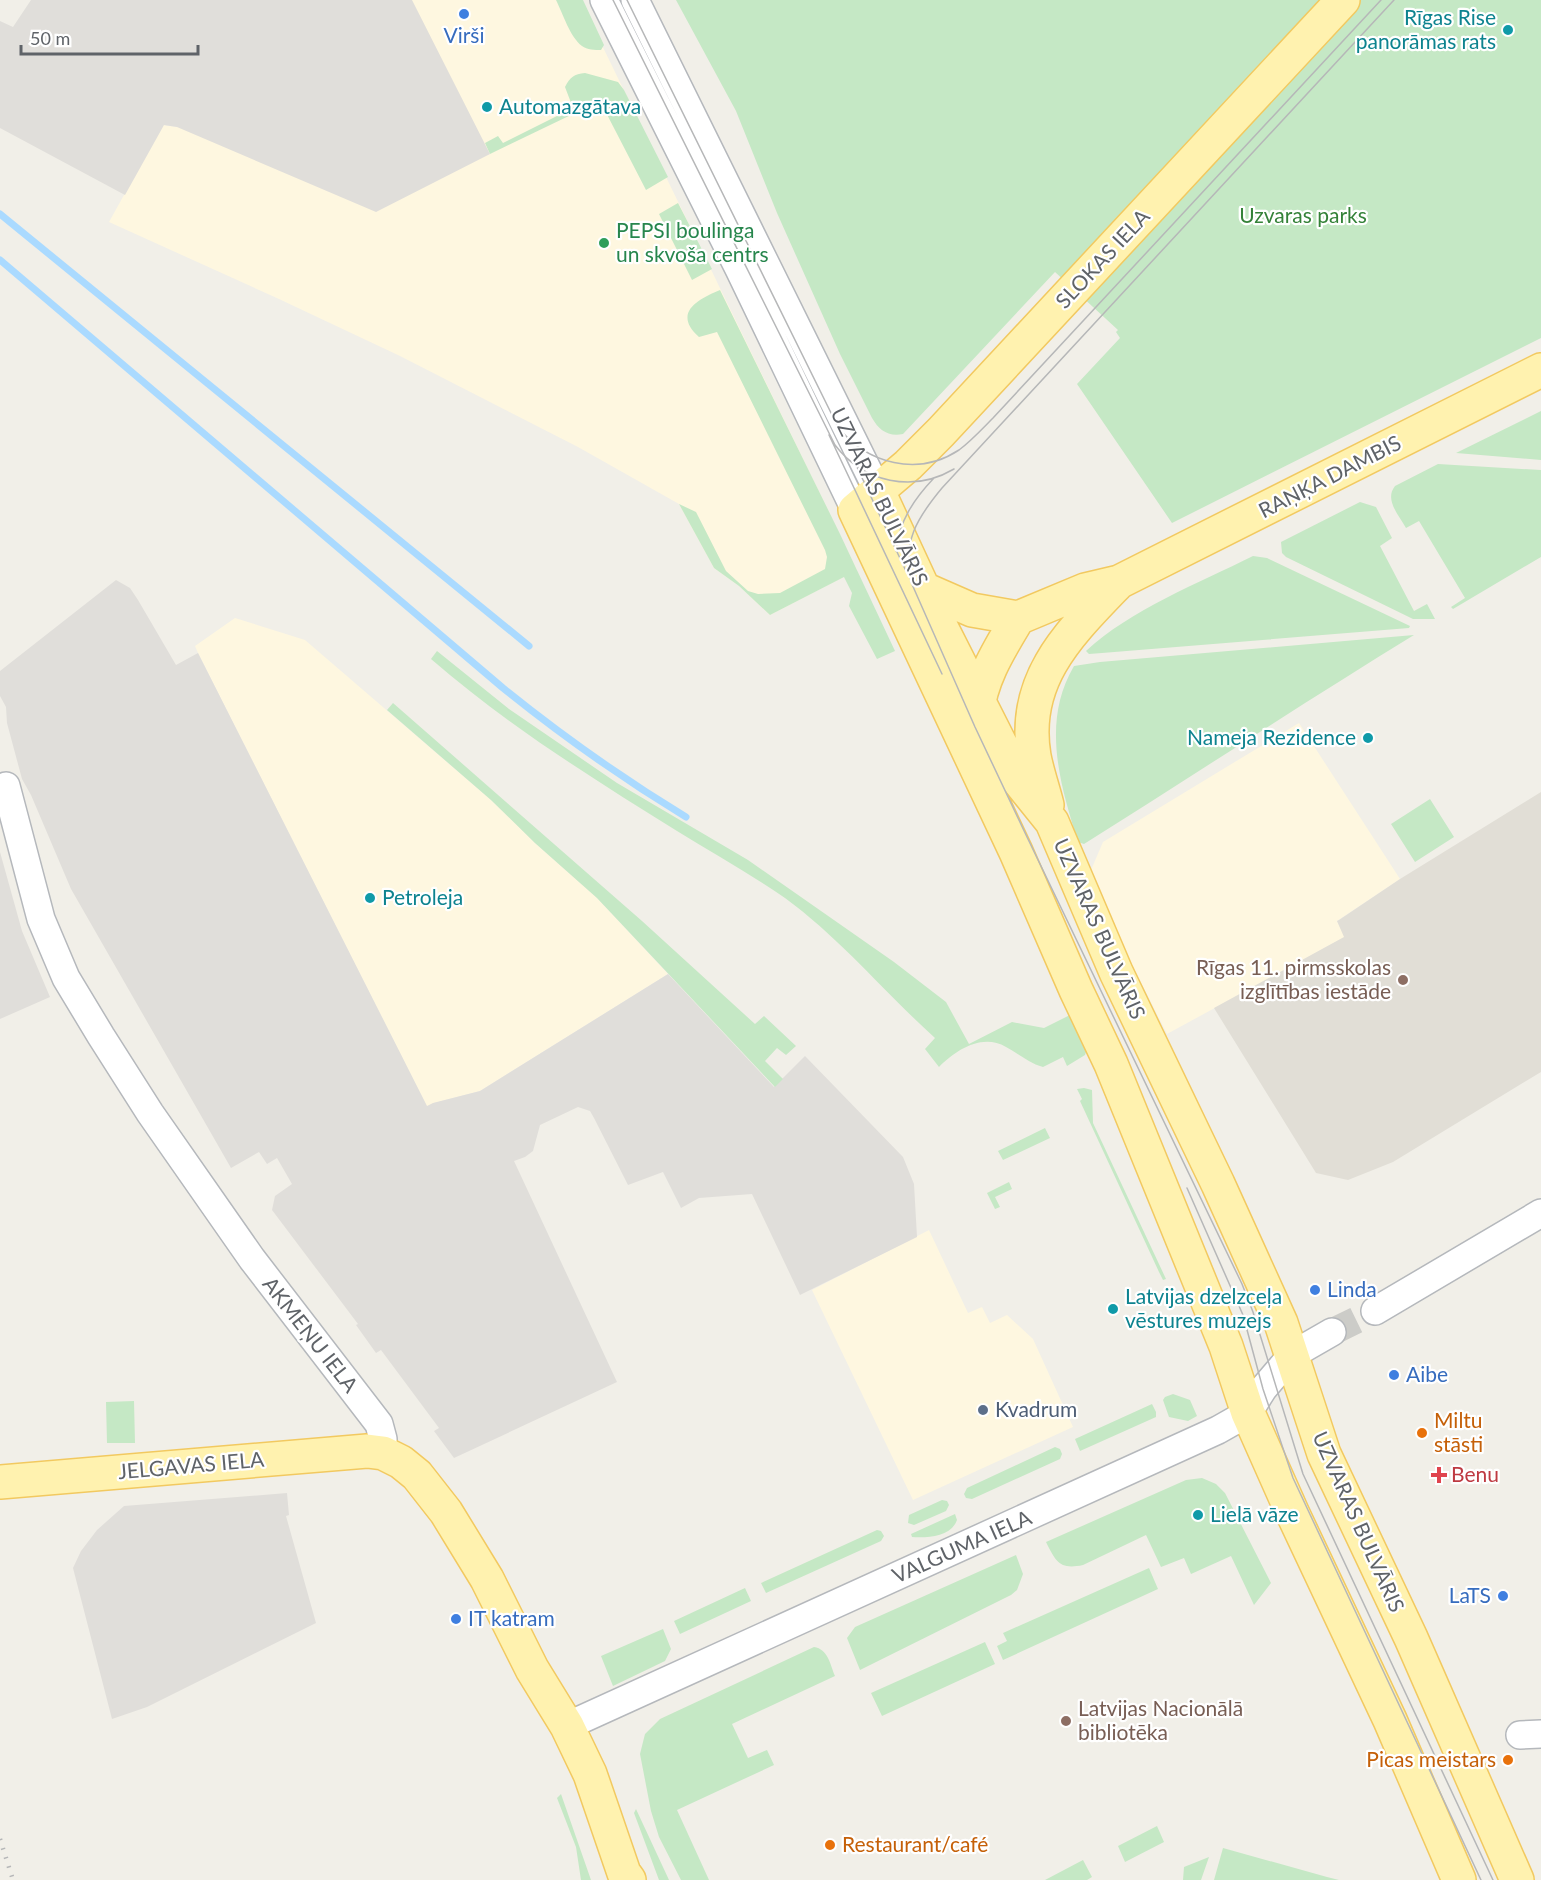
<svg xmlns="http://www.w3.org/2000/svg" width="1541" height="1880" viewBox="0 0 1541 1880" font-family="Lato,sans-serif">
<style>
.commercial{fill:#fef7e0}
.industrial{fill:#e0deda}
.education{fill:#e1ded6}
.green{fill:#c5e8c5}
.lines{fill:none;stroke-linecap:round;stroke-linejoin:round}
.stream{stroke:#aadaff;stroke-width:7}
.minor-tunnel{stroke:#ccccc8;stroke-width:27;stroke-dasharray:27 14;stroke-linecap:butt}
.minor-casing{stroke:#b5b8bc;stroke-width:30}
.major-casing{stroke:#f2c960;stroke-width:36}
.minor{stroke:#fff;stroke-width:27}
.major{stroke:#fff2af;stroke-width:33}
.tram{stroke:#b6b7b8;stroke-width:1.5}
.rail{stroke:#b6b7b8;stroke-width:4.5;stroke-dasharray:1.5 8;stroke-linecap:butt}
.shop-dot{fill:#3f7fe0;stroke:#fff;stroke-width:2}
.culture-dot{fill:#0f9aa8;stroke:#fff;stroke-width:2}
.leisure-dot{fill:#2e9e5b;stroke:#fff;stroke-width:2}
.education-dot{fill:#8d6e63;stroke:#fff;stroke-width:2}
.service-dot{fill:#5c6f8a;stroke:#fff;stroke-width:2}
.food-dot{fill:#e8710a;stroke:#fff;stroke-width:2}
.health-dot{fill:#e0444e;stroke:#fff;stroke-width:2}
.labels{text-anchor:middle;stroke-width:4.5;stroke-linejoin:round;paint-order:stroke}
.culture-label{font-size:21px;fill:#0d838f;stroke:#fff;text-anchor:start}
.shop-label{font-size:21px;fill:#366cbe;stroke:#fff;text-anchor:start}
.park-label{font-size:21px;fill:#348238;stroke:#fff}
.leisure-label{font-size:21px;fill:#27864d;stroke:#fff;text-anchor:start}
.street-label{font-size:21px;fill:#5f6368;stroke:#fff}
.education-label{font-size:21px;fill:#785e54;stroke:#fff;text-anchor:end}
.service-label{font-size:21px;fill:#4e5e75;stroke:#fff;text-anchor:start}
.food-label{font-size:21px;fill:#c56008;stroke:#fff;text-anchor:start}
.health-label{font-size:21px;fill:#be3a42;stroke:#fff;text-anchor:start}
</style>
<rect width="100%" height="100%" fill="#f1efe8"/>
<path class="commercial" d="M 412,0 L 580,0 L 857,570 L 770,615 L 739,586 L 714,568 L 679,504 L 578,447 L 400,356 L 279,299 L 109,222 L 163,125 L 177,127 Z
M 235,618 L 305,640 L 491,800 L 535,843 L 597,898 L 668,974 L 480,1091 L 434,1103 L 427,1107 L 198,653 L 195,646 Z
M 1299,723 L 1400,879 L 1337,921 L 1345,937 L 1167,1034 L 1088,877 L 1103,842 Z
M 929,1230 L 968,1313 L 982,1307 L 990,1323 L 1007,1315 L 1033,1339 L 1073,1427 L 913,1500 L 812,1290 Z"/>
<path class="industrial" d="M 31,0 L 412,0 L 490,154 L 376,212 L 177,127 L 164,125 L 125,195 L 0,128 L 0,21 L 13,27 Z
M 116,580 L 130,588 L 138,600 L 176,665 L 198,653 L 427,1106 L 433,1103 L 480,1091 L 668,974 L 774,1087 L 805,1056 L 903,1157 L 914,1184 L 917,1237 L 800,1295 L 752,1194 L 699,1198 L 681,1208 L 663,1172 L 628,1185 L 594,1118 L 590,1111 L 578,1107 L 540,1125 L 533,1151 L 525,1157 L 514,1161 L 617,1382 L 454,1458 L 434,1431 L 439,1428 L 381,1350 L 376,1353 L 356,1325 L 358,1324 L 272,1210 L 275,1196 L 292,1184 L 277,1158 L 267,1164 L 259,1152 L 231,1168 L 71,889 L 31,795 L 22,779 L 7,723 L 6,707 L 0,696 L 0,671 Z
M 0,852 L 22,931 L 50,997 L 0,1019 Z
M 287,1493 L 289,1515 L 286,1516 L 316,1623 L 147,1707 L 112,1719 L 73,1568 L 81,1551 L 97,1530 L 124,1506 Z"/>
<path class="education" d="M 1541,792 L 1541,1072 L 1393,1162 L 1348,1180 L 1316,1173 L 1214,1008 L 1344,937 L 1337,921 L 1339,920 L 1400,879 Z"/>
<path class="green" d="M 556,0 L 583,0 L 604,45 L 601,50 C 595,50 587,50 582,46 C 570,37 563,14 556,0 Z
M 676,0 L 1541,0 L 1541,338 L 1172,523 L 1077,384 L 1120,338 L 1116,332 L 1118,330 L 1055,272 L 903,434 C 888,437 879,430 872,418 L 840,354 L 777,213 L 736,111 Z
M 585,73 L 618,82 L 624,90 L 668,177 L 646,190 L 600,101 L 490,154 L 485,143 L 498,136 L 503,143 L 573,108 L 565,87 C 570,77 574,74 585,73 Z
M 678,203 L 712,269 L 692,280 L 659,214 Z
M 720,290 L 840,534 L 895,651 L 877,659 L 849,606 L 852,593 L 844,577 L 770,615 L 739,586 L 714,568 L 679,504 L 696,512 L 726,571 L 748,591 L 758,594 L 780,593 L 825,569 L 827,557 L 825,550 L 717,332 L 699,337 C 672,313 698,299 720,290 Z
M 1541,411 L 1541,460 L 1456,453 Z
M 1438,464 L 1541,470 L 1541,557 L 1453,609 L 1451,607 L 1465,598 L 1419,521 L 1406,528 C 1399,515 1384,500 1395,486 Z
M 1360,502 L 1376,507 L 1392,538 L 1380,546 L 1414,611 L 1427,604 L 1435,619 L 1413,619 L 1286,557 L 1282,553 L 1281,542 Z
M 1253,556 L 1267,558 L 1410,626 L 1409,628 L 1102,653 L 1089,654 L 1086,651 C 1130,610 1199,583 1253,556 Z
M 1414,635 C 1303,703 1194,775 1084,844 L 1078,842 C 1060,784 1041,722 1074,666 L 1100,662 Z
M 437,651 L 509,709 L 617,783 L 748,860 L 894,962 L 946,1002 L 969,1044 L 1012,1022 L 1044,1028 L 1070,1015 L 1087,1049 L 1085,1055 L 1067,1066 L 1063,1057 L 1043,1067 C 1029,1063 1019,1054 1006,1047 C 982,1033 956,1050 939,1067 L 925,1049 L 935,1038 C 884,992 841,939 785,898 C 750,874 713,853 677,831 C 592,778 507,725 431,659 Z
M 393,703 L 642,921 L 755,1024 L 764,1016 L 796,1046 L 786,1055 L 777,1048 L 765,1061 L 783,1079 L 775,1087 L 597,898 L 535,843 L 491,800 L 387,710 Z
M 1430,799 L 1454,837 L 1415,862 L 1391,824 Z
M 1084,1088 L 1092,1090 L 1093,1123 L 1166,1279 L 1163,1280 L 1159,1272 L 1080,1101 L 1082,1099 L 1077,1089 Z
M 1045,1128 L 1050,1138 L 1003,1160 L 998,1151 Z
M 1009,1182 L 1012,1189 L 995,1197 L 1000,1207 L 995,1209 L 987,1193 Z
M 1173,1394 L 1190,1400 L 1197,1416 L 1188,1421 L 1169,1417 L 1163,1400 L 1165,1397 Z
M 134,1401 L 135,1443 L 107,1443 L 106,1402 Z
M 1152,1404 L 1156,1412 L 1156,1417 L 1080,1451 L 1075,1439 Z
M 1055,1447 L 1060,1449 L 1062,1454 L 1060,1459 L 972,1499 L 966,1498 L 964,1494 L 967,1488 Z
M 1202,1478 L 1216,1484 L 1225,1493 L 1271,1583 L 1254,1605 L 1231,1556 L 1191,1574 L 1184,1558 L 1161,1567 L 1146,1535 L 1083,1565 C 1060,1570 1056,1562 1046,1542 L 1186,1480 Z
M 942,1500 L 947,1501 L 949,1505 L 946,1511 L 914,1525 L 908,1523 L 909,1515 Z
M 955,1514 L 957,1520 C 951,1537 927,1538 912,1537 L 911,1534 Z
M 877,1530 L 881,1531 L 884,1536 L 881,1541 L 766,1593 L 761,1583 Z
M 1016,1555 L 1023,1574 L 1017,1590 L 1011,1595 L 860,1670 L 847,1638 L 855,1627 Z
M 1149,1568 L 1158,1589 L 1003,1660 L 997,1646 L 1007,1641 L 1003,1633 Z
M 745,1588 L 751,1601 L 680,1634 L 674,1621 Z
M 663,1629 L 671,1649 L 665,1661 L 613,1686 L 601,1656 Z
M 985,1642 L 995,1664 L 882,1716 L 871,1693 Z
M 814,1647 C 828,1649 830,1664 835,1676 L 732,1724 L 748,1758 L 767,1750 L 774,1765 L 677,1810 L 709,1880 L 681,1880 L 659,1837 L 651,1811 L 640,1754 L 645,1734 L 660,1719 Z
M 561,1794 L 591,1880 L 581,1880 L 576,1847 L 557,1798 Z
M 636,1809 L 669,1880 L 659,1880 L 634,1813 Z
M 1157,1826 L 1164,1842 L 1125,1862 L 1118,1846 Z
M 1223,1848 L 1327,1877 L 1339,1880 L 1214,1880 Z
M 1209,1857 L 1201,1880 L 1183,1880 L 1184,1867 Z
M 1083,1860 L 1092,1877 L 1087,1880 L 1045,1880 Z"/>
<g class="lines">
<path class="stream" d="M 0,214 L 529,646
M 0,260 L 503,688 C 561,735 622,778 686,817"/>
<path class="minor-tunnel" d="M 1332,1332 L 1375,1311"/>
<defs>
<path id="minor" d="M 604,0 L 739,269 L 855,510
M 635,0 L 878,491
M 6,786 L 41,919 L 66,978 L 101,1036 L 150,1113 L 252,1259 L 379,1424 L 383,1439 L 383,1453
M 1375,1311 L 1541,1213
M 567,1726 L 1218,1430 L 1248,1413 L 1263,1389 L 1292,1355 L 1332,1332
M 1520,1735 L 1541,1734"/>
<path id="major" d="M 1343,0 L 941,432 L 908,465 L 855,510 L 1016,852 L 1076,990 L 1111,1064 L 1226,1346 L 1248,1413 L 1292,1512 L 1390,1720 L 1459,1880
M 878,491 L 942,629 L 1019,781 L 1052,822 L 1116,972 L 1218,1184 L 1281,1323 L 1324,1454 L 1411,1638 L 1517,1880
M 924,589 L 972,610 L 1018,618 L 1085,590 L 1119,582 L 1541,370
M 977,715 C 980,679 1000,648 1018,618
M 1047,805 C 1043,789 1037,772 1034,756 C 1021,679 1070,633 1119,582
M 0,1482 L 367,1451 L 383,1453 L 401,1462 L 417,1475 L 446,1512 L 487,1579 L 532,1669 L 567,1726 L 590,1774 L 624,1873 L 629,1880"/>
</defs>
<use href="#minor" class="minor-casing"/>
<use href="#major" class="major-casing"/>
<use href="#minor" class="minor"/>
<use href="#major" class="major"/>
<path class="tram" d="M 613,0 L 835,445 C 864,483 913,493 954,469
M 627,0 L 838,427 C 867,464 918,477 959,450 C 971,441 982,429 993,418 L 1381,0
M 1394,0 L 942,488 C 917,518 902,542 911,582 L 975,727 L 1027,837 L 1242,1284 L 1253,1312 L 1303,1474 L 1493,1880
M 829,435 L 942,674
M 856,465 L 906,571
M 896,551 C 899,521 914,499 934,478
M 1187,1188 L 1243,1315 L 1263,1389 L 1293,1478 L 1481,1880"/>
<path class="rail" d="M 0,1839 L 13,1880"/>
</g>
<g class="shop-dot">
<circle cx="464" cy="14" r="6"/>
<circle cx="1315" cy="1290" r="6"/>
<circle cx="1394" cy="1375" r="6"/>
<circle cx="1503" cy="1596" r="6"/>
<circle cx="456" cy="1619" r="6"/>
</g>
<g class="culture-dot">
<circle cx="1508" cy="30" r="6"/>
<circle cx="487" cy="107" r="6"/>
<circle cx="1368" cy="738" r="6"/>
<circle cx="370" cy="898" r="6"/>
<circle cx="1113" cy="1309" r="6"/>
<circle cx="1198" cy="1515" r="6"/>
</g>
<circle class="leisure-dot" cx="604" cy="243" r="6"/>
<g class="education-dot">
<circle cx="1403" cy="980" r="6"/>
<circle cx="1066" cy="1721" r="6"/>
</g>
<circle class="service-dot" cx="983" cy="1410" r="6"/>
<g class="food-dot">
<circle cx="1422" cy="1433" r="6"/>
<circle cx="1508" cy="1760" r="6"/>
<circle cx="830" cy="1845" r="6"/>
</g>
<path class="health-dot" d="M1436 1466h6v6h6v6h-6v6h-6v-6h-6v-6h6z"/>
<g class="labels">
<g class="culture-label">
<text x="1496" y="25" text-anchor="end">Rīgas Rise<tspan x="1496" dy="24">panorāmas rats</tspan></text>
<text x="499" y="114">Automazgātava</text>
<text x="1356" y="745" text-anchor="end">Nameja Rezidence</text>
<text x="382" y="905">Petroleja</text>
<text x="1125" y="1304">Latvijas dzelzceļa<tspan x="1125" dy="24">vēstures muzejs</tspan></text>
<text x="1210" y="1522">Lielā vāze</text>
</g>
<g class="shop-label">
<text x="464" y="43" text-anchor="middle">Virši</text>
<text x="1327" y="1297">Linda</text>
<text x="1406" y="1382">Aibe</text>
<text x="1491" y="1603" text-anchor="end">LaTS</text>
<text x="468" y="1626">IT katram</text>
</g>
<g class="park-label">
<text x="1303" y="223">Uzvaras parks</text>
</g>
<g class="leisure-label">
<text x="616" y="238">PEPSI boulinga<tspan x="616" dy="24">un skvoša centrs</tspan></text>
</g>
<g class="street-label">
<text transform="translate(1103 259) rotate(-47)" y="7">SLOKAS IELA</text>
<text transform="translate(1330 477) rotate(-27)" y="7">RAŅĶA DAMBIS</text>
<text transform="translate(879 497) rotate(64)" y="7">UZVARAS BULVĀRIS</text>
<text transform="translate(1099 929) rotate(66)" y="7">UZVARAS BULVĀRIS</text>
<text transform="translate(310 1335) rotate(52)" y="7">AKMEŅU IELA</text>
<text transform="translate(191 1466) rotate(-5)" y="7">JELGAVAS IELA</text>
<text transform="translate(1358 1522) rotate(66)" y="7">UZVARAS BULVĀRIS</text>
<text transform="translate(962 1547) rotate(-24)" y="7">VALGUMA IELA</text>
</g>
<g class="education-label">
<text x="1391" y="975">Rīgas 11. pirmsskolas<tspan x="1391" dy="24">izglītības iestāde</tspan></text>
<text x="1078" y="1716" text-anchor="start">Latvijas Nacionālā<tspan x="1078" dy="24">bibliotēka</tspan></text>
</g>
<g class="service-label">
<text x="995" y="1417">Kvadrum</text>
</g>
<g class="food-label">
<text x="1434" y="1428">Miltu<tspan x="1434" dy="24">stāsti</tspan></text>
<text x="1496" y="1767" text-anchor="end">Picas meistars</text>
<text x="842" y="1852">Restaurant/café</text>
</g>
<g class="health-label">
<text x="1451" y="1482">Benu</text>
</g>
</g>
<path d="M21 45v9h177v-9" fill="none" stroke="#5f6368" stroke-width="3"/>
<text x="30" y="45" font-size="18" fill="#5f6368" stroke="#ffffff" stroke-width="4.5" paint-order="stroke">50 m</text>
</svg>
